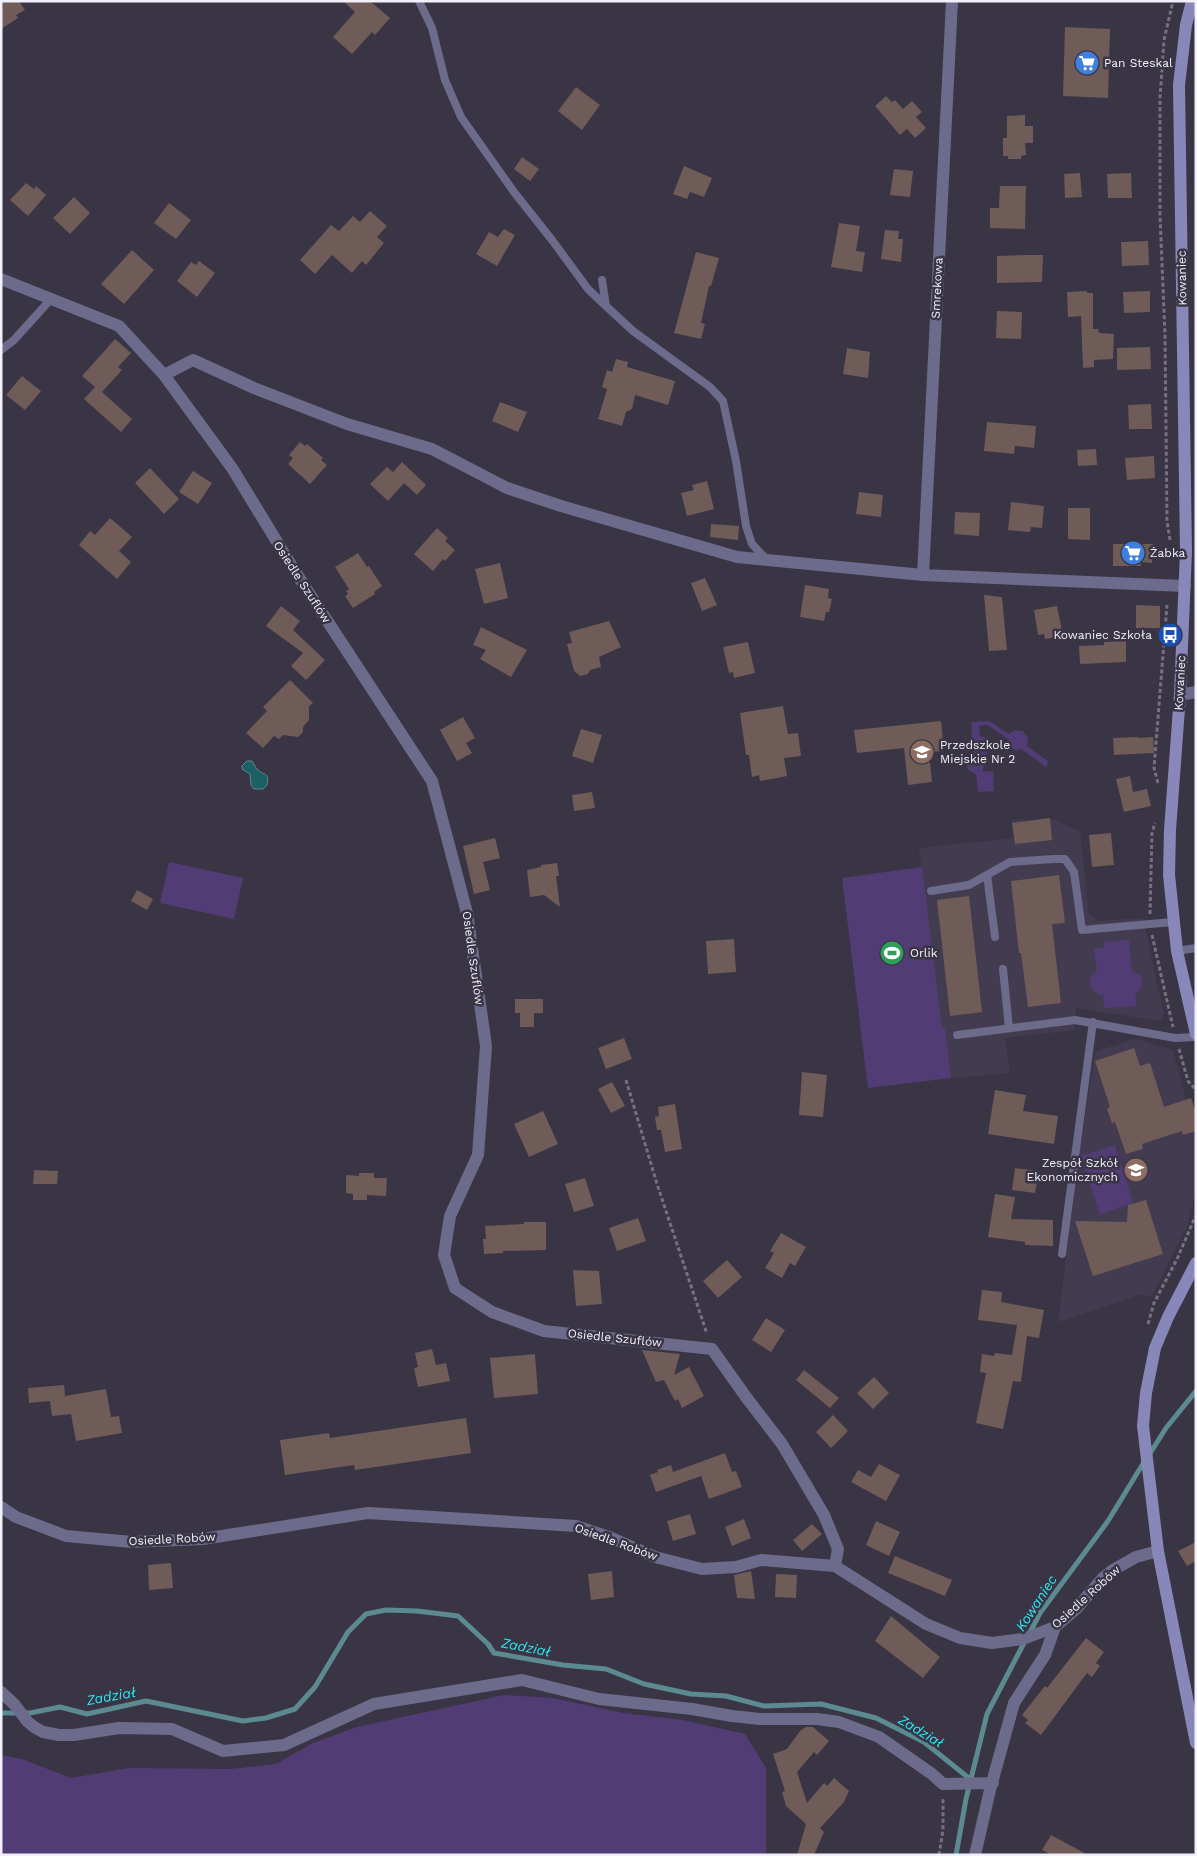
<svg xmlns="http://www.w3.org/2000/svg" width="1197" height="1856" viewBox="0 0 1197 1856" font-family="'Work Sans',sans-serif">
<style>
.built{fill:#433c51}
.green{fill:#523c76}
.water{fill:#1c5f64;stroke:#5c8a91}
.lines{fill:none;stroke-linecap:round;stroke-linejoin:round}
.stream{stroke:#5c8a91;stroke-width:5}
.building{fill:#6f5b58}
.path{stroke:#75717e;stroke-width:3;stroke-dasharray:4 2.5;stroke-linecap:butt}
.lane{stroke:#6c6b8b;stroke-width:8}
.street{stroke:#6c6b8b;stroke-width:12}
.secondary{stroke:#8887b9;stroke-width:12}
.labels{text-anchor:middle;stroke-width:5;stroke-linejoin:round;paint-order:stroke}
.poi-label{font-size:12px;fill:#f2f0fa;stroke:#3a3544;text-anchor:start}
.street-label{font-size:12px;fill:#f2f0fa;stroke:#3a3544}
.water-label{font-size:14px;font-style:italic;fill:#2ae8f5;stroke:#3a3544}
</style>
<rect width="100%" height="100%" fill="#3a3544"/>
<path class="built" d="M 1049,818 L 1080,831 L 1089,915 L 1099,921 L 1143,918 L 1164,1014 L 1160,1021 L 1076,1008 L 1074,1030 L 1005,1038 L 1010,1073 L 951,1078 L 945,1029 L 942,1029 L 919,848 L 1014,838 L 1012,820 L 1025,819 L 1025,821 Z
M 1136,1039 L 1173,1050 L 1186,1099 L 1191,1098 L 1196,1113 L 1196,1187 L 1193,1202 L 1187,1226 L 1152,1296 L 1139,1295 L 1058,1322 L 1079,1153 L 1096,1051 Z"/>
<path class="green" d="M 989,721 L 1009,734 L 1015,730 L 1023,731 L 1028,738 L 1027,746 L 1049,762 L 1046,767 L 1021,749 L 1014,750 L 1008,744 L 1008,739 L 987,725 L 979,726 L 980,736 L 990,739 L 991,747 L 985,755 L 980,755 L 985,764 L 982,772 L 993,771 L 994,791 L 978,792 L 976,774 C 964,770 964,761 973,753 L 971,722 Z
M 169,862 L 243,878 L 234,919 L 160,903 Z
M 922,867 L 942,1028 L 945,1028 L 951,1078 L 868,1088 L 842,878 Z
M 1129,940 L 1132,971 L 1141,976 L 1142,985 L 1139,991 L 1135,994 L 1136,1006 L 1104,1008 L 1103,996 C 1093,992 1088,987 1091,976 L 1097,971 L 1094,949 L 1104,948 L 1104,942 Z
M 1115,1145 L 1133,1203 L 1100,1214 L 1081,1156 Z
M 504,1695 L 553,1698 L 623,1713 L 683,1720 L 745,1734 L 766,1768 L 766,1855 L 1,1855 L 1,1755 L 22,1759 L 71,1778 L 129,1768 L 230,1769 L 276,1764 L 313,1743 L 357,1727 Z"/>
<path class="water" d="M 247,761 L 252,761 C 254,764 255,767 257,769 C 263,776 270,771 267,785 L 263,789 L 254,789 L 251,785 L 250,774 L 242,769 L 242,766 Z"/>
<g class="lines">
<path class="stream" d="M 1149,1455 L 1166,1428 L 1196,1391
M 1029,1634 L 1040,1613 L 1108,1521 L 1144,1462
M 1,1713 L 30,1713 L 60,1707 L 87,1714 L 146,1701 L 243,1721 L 266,1718 L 295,1709 L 315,1687 L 348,1632 L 366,1614 L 386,1610 L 417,1611 L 458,1616 L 488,1644 L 494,1653 L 563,1665 L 606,1669 L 644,1684 L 691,1694 L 726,1696 L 764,1706 L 821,1704 L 876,1718 L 924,1742 L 970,1779
M 956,1855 L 966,1799 L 987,1714 L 1025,1641"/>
</g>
<path class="building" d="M 1,1 L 19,1 L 25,10 L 16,15 L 18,18 L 1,29 Z
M 343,1 L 370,1 L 390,18 L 375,35 L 372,32 L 352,54 L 333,37 L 355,12 Z
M 1065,27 L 1110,29 L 1108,98 L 1063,96 Z
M 576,87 L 600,105 L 582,130 L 558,111 Z
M 886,96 L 892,102 L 895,100 L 903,109 L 912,101 L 922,112 L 916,117 L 926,128 L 915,138 L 907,129 L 900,135 L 875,106 Z
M 1025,115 L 1025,126 L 1033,126 L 1033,143 L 1025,143 L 1026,155 L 1021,156 L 1021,159 L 1008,159 L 1008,156 L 1003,156 L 1003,138 L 1007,138 L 1007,116 Z
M 522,157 L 539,169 L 530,181 L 514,169 Z
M 684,166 L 712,178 L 704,197 L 690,192 L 687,199 L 673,194 Z
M 894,169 L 913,171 L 910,197 L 890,195 Z
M 1080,173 L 1082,197 L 1065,198 L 1064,174 Z
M 1131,173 L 1132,198 L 1108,198 L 1107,174 Z
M 26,183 L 34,189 L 36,186 L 46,195 L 28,216 L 10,200 Z
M 1000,186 L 1026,186 L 1025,229 L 990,228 L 990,208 L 999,208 Z
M 74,197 L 90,213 L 70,234 L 53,218 Z
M 169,203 L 191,220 L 176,239 L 154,223 Z
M 370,211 L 387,226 L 377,237 L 384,243 L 366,265 L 362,261 L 352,273 L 332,255 L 315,274 L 300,260 L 331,225 L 339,231 L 353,216 L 360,222 Z
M 839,223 L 860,226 L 856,251 L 865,252 L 862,272 L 831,267 Z
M 504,229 L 515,235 L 497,266 L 476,254 L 489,232 L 498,237 Z
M 885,230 L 899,231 L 898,239 L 903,239 L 901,262 L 881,259 Z
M 1148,241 L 1149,265 L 1122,266 L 1121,242 Z
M 132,250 L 154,270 L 124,304 L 101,284 Z
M 696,252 L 719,258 L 711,286 L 709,286 L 701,323 L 705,324 L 701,339 L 674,333 Z
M 1027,255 L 1043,255 L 1042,282 L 997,283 L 997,256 Z
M 199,261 L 215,273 L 197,297 L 177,281 L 191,262 L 196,265 Z
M 1087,291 L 1087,293 L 1093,293 L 1093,329 L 1098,329 L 1099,333 L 1114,334 L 1113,359 L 1094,360 L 1094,367 L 1083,368 L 1081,316 L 1068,317 L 1067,292 Z
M 1150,291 L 1150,312 L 1124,313 L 1123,292 Z
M 997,311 L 1022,312 L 1021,339 L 996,338 Z
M 115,339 L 131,353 L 118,367 L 122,370 L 102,392 L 132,419 L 121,432 L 84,399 L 95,387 L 82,376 Z
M 1150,347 L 1151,369 L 1117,370 L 1117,348 Z
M 847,348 L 870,352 L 868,378 L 843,374 Z
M 616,359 L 628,362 L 627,367 L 675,381 L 668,405 L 635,395 L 632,409 L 626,412 L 622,426 L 598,419 L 607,389 L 602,387 L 607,370 L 612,372 Z
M 22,376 L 41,391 L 25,410 L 6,395 Z
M 500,402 L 527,412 L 518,432 L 492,421 Z
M 1151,404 L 1152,429 L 1129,429 L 1128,405 Z
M 987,422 L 1036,426 L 1034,448 L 1015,446 L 1014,454 L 984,451 Z
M 300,442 L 305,446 L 307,444 L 323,458 L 321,460 L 327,465 L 310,484 L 288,464 L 293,458 L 289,455 Z
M 1096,449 L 1097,465 L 1078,466 L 1077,450 Z
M 1154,456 L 1155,478 L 1127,480 L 1125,458 Z
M 402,462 L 426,485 L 417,495 L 404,483 L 388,501 L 370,484 L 387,467 L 393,472 Z
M 150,468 L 179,499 L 164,514 L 135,483 Z
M 193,471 L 212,483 L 198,504 L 179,492 Z
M 707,481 L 714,509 L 687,516 L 681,493 L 694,490 L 692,485 Z
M 859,492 L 883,495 L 881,517 L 856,514 Z
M 1011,502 L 1044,506 L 1042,528 L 1031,527 L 1030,532 L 1008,530 Z
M 1068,508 L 1090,508 L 1090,540 L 1068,539 Z
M 955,512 L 980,513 L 979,536 L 954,534 Z
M 110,518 L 132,537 L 119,551 L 131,562 L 117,579 L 79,545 L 90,531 L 95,535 Z
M 711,524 L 739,526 L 738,540 L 710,537 Z
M 437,528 L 448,538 L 445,541 L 455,550 L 445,561 L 443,559 L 433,571 L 414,554 Z
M 1113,544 L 1153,544 L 1152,563 L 1141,562 L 1141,566 L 1113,566 Z
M 358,553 L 367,567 L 369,566 L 382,586 L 374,592 L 375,594 L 353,608 L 345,596 L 348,594 L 346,591 L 349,589 L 335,567 Z
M 500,563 L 508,598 L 484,604 L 475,569 Z
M 705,578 L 717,605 L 702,611 L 691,583 Z
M 805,585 L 829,589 L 828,598 L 832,599 L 829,612 L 826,612 L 824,621 L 800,617 Z
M 984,595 L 1002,597 L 1007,650 L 989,651 Z
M 1136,605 L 1160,606 L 1160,628 L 1136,628 Z
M 281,606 L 300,621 L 293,630 L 325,660 L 306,680 L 291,666 L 303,653 L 266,626 Z
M 1057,606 L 1063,636 L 1045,639 L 1044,634 L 1038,635 L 1034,610 Z
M 609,621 L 621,647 L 599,657 L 601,667 L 590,670 L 588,674 L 580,676 L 574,671 L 567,644 L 572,643 L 569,632 Z
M 481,627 L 527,650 L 511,677 L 480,659 L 486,650 L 473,645 Z
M 1126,641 L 1126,662 L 1080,664 L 1079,646 L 1104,645 L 1104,642 Z
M 748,642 L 755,673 L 734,678 L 733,672 L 729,673 L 723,647 Z
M 290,680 L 313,703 L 309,706 L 309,720 L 303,727 L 303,732 L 298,737 L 283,735 L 279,739 L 274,736 L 263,748 L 246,733 L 267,711 L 263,707 Z
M 783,706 L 788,734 L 798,733 L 801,756 L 784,758 L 787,776 L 760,781 L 759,775 L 752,777 L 749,755 L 746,755 L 740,713 Z
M 463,717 L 475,738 L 466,743 L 472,753 L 457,761 L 440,730 Z
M 941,721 L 944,751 L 929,752 L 932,782 L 908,785 L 904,748 L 857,753 L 854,730 Z
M 581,729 L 602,735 L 593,763 L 572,756 Z
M 1138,737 L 1138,738 L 1153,737 L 1154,753 L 1114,755 L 1113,738 Z
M 1130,776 L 1133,792 L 1147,789 L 1151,806 L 1124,812 L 1116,779 Z
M 592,792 L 595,808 L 574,811 L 572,795 Z
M 1050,818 L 1052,840 L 1015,844 L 1012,823 Z
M 1111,833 L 1114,865 L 1092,867 L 1089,835 Z
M 495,838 L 500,858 L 483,862 L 490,890 L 474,894 L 463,846 Z
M 557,863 L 559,876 L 556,876 L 560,907 L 544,895 L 530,897 L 527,870 L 541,867 L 541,865 Z
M 1059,875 L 1065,923 L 1052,924 L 1061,1003 L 1028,1007 L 1021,953 L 1019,953 L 1011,881 Z
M 137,890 L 153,899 L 147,910 L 131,901 Z
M 969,896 L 982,1012 L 950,1016 L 937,900 Z
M 734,939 L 736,972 L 708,974 L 706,941 Z
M 515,999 L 543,999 L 543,1013 L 534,1013 L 534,1027 L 520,1027 L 520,1013 L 515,1013 Z
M 624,1038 L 632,1059 L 606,1069 L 598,1048 Z
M 1134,1048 L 1140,1066 L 1150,1063 L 1164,1107 L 1191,1098 L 1196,1113 L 1196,1131 L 1183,1135 L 1182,1131 L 1142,1144 L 1143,1149 L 1126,1154 L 1115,1122 L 1112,1123 L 1107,1109 L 1110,1107 L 1095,1061 Z
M 802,1072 L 827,1075 L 823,1117 L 799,1115 Z
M 612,1082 L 625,1106 L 611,1113 L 598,1089 Z
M 995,1090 L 1026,1095 L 1023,1111 L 1058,1116 L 1054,1144 L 988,1134 Z
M 675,1104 L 682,1149 L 665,1152 L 661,1130 L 657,1130 L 655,1117 L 659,1116 L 658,1107 Z
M 543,1111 L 558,1144 L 529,1157 L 514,1124 Z
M 1015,1168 L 1039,1171 L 1035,1193 L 1012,1190 Z
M 34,1170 L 58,1171 L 57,1184 L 33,1184 Z
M 359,1173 L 374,1173 L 374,1178 L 387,1178 L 386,1196 L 367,1195 L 367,1200 L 353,1200 L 353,1194 L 346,1193 L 346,1175 L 359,1176 Z
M 585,1178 L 594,1206 L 574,1212 L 565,1184 Z
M 995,1194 L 1015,1197 L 1011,1219 L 1053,1220 L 1053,1246 L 1025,1245 L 1025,1242 L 988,1237 Z
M 1146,1200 L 1163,1254 L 1093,1276 L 1075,1221 L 1127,1222 L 1128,1205 Z
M 638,1218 L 646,1241 L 617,1251 L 609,1228 Z
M 524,1222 L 546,1222 L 546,1250 L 503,1251 L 503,1253 L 484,1254 L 483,1239 L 486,1239 L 485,1226 L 524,1224 Z
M 781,1233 L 806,1247 L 795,1266 L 790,1263 L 782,1278 L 765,1268 L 774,1253 L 770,1251 Z
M 727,1260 L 742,1277 L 718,1298 L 703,1281 Z
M 573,1270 L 599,1271 L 602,1304 L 576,1306 Z
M 982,1290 L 1002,1292 L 1001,1302 L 1044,1310 L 1039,1338 L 1027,1336 L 1021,1382 L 1013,1381 L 1003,1429 L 976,1423 L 986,1373 L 980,1372 L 982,1354 L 994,1356 L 995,1353 L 1012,1355 L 1017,1325 L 978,1320 Z
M 766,1318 L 785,1330 L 771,1352 L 752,1340 Z
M 432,1349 L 436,1365 L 446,1363 L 450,1381 L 418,1387 L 414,1368 L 418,1367 L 415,1353 Z
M 642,1350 L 680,1354 L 674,1375 L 689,1367 L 704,1396 L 682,1408 L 678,1399 L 675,1401 L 664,1380 L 656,1382 Z
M 535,1354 L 538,1394 L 494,1398 L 490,1358 Z
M 804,1370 L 839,1398 L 830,1408 L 796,1380 Z
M 874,1377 L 889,1393 L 873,1409 L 857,1393 Z
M 64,1385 L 65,1396 L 106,1389 L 111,1417 L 119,1416 L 122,1433 L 76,1441 L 71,1414 L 52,1416 L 50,1401 L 29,1403 L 28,1388 Z
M 833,1415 L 848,1431 L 831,1448 L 816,1432 Z
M 466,1418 L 471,1453 L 355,1470 L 354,1465 L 285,1475 L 280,1440 L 329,1433 L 330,1438 Z
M 725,1453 L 732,1472 L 736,1471 L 742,1487 L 709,1499 L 701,1476 L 656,1492 L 650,1475 L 658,1472 L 657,1470 L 671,1465 L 673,1472 Z
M 879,1464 L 900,1475 L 886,1501 L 851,1482 L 858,1470 L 871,1477 Z
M 690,1514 L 696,1534 L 673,1541 L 667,1521 Z
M 744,1519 L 751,1538 L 732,1546 L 725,1527 Z
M 876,1521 L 900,1532 L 889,1556 L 866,1545 Z
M 812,1524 L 822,1534 L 802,1551 L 793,1540 Z
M 1196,1542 L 1196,1561 L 1187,1566 L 1178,1551 Z
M 895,1556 L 952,1580 L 945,1596 L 888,1573 Z
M 171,1563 L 173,1588 L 149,1590 L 148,1565 Z
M 612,1571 L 614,1597 L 591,1600 L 588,1574 Z
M 751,1571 L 755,1599 L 737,1598 L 734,1575 Z
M 776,1574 L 797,1575 L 796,1598 L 775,1597 Z
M 891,1616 L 940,1657 L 923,1678 L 875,1641 Z
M 1086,1638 L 1104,1652 L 1096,1663 L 1100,1666 L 1092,1677 L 1087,1673 L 1041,1735 L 1025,1723 L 1028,1720 L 1022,1715 L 1045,1686 L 1047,1688 Z
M 806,1727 L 813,1727 L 829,1741 L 817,1755 L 814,1752 L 797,1772 L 807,1803 L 824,1783 L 827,1786 L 834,1778 L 849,1791 L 844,1802 L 820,1828 L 824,1832 L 814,1855 L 797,1855 L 806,1824 L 786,1806 L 782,1792 L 785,1791 L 773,1754 L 787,1749 L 800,1731 Z
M 1051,1835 L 1088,1855 L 1052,1855 L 1042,1850 Z"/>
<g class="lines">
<path class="path" d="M 1170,540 L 1167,521 L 1165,335 L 1160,215 L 1160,98 L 1164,40 L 1173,1
M 1158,783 L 1154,768 L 1167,605
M 1150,914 L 1152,833 L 1155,823
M 1152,935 L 1173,1027
M 1179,1049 L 1188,1081 L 1196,1090
M 626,1080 L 657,1184 L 707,1334
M 1148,1324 L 1154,1303 L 1177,1259 L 1196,1215
M 939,1855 L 943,1830 L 943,1797"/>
<path class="lane" d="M 419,1 L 432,28 L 445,80 L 461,117 L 514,192 L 552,240 L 588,289 L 606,306
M 602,280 L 606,306 L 633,331 L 710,387 L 723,401 L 736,461 L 746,526 L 752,544 L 767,560
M 1,350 L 14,340 L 51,299
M 987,875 L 995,937
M 931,891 L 969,885 L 1010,862 L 1054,859 L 1065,859 L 1074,872 L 1082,930 L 1173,922
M 1177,951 L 1196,948
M 1003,969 L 1009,1028
M 957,1035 L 1075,1020 L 1175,1038 L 1196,1037
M 1062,1254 L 1093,1022"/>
<path class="street" d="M 1,279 L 119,326 L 164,375 L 232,468 L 296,573 L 432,781 L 467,913 L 486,1046 L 478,1155 L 450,1216 L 444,1255 L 455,1288 L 492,1312 L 544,1331 L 712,1349 L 746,1397 L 782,1444 L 824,1515 L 838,1549 L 835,1566
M 164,375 L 193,360 L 254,388 L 347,424 L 432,449 L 507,488 L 561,506 L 737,557 L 923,575 L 1185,586
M 923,575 L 952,1
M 1180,695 L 1196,692
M 1,1507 L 16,1517 L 66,1536 L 132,1542 L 203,1539 L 368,1513 L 576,1526 L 609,1537 L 655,1557 L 702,1569 L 736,1567 L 761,1560 L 835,1566 L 926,1624 L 960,1638 L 992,1643 L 1023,1639 L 1055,1627 L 1076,1609 L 1103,1578 L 1113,1570 L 1136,1557 L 1158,1551
M 1,1692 L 15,1705 L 27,1721 L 34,1727 L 43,1732 L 59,1735 L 74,1735 L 119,1728 L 172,1729 L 223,1751 L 284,1745 L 374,1704 L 522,1680 L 599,1699 L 692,1709 L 732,1716 L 760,1719 L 817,1719 L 839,1722 L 879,1737 L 932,1774 L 943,1784 L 993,1783
M 975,1855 L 990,1790 L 1014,1703 L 1045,1655 L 1055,1627"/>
<path class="secondary" d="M 1192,1 L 1186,25 L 1179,85 L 1186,551 L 1180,695 L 1170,830 L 1169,875 L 1177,951 L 1196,1034
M 1196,1263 L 1168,1317 L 1155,1348 L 1146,1393 L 1143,1426 L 1158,1551 L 1196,1743"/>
</g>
<defs>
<symbol id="supermarket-disc" viewBox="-11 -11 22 22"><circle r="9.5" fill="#3f7fe0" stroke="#3a3544"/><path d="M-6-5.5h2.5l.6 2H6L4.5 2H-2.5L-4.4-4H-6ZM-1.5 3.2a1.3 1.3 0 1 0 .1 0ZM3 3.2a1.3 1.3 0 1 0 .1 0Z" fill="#fff"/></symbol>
<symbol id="bus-disc" viewBox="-11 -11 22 22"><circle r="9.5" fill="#1a4fb4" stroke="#3a3544"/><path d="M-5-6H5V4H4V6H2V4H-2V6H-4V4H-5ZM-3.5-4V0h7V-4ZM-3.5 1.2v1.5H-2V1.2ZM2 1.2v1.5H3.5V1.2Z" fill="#fff"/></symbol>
<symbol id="school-disc" viewBox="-11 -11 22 22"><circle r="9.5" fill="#8d6e63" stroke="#3a3544"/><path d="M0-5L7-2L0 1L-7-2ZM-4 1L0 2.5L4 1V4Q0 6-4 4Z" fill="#fff"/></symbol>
<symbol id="stadium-disc" viewBox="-11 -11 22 22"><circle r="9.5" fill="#2e9e5b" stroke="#3a3544"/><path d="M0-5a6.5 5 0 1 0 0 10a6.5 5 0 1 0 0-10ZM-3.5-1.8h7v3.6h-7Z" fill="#fff"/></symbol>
</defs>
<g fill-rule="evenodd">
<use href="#supermarket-disc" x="1073" y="49" width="28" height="28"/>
<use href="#supermarket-disc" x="1119" y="539" width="28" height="28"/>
<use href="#bus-disc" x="1156" y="621" width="28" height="28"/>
<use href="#school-disc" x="908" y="738" width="28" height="28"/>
<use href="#stadium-disc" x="878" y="939" width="28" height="28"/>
<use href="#school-disc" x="1122" y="1156" width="28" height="28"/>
</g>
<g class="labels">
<g class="poi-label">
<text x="1104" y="67">Pan Steskal</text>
<text x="1150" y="557">Żabka</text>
<text x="1152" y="639" text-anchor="end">Kowaniec Szkoła</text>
<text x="940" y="749">Przedszkole<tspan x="940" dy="14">Miejskie Nr 2</tspan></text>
<text x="910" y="957">Orlik</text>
<text x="1118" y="1167" text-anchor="end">Zespół Szkół<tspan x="1118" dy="14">Ekonomicznych</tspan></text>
</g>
<g class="street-label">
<text transform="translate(1182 278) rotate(-91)" y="4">Kowaniec</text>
<text transform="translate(937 288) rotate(-87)" y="4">Smrekowa</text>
<text transform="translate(302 582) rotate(57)" y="4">Osiedle Szuflów</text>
<text transform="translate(1180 683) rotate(-87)" y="4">Kowaniec</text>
<text transform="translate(473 958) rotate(82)" y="4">Osiedle Szuflów</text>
<text transform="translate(615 1338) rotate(6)" y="4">Osiedle Szuflów</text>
<text transform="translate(172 1539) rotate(-3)" y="4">Osiedle Robów</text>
<text transform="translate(616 1542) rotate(20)" y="4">Osiedle Robów</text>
<text transform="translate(1086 1597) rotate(-42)" y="4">Osiedle Robów</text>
</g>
<g class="water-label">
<text transform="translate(1036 1603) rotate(-57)" y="5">Kowaniec</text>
<text transform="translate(526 1647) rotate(11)" y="5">Zadział</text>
<text transform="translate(111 1696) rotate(-10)" y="5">Zadział</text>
<text transform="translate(921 1731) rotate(31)" y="5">Zadział</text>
</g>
</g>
<rect width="1197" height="1856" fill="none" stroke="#f2f0fa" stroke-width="5"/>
</svg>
